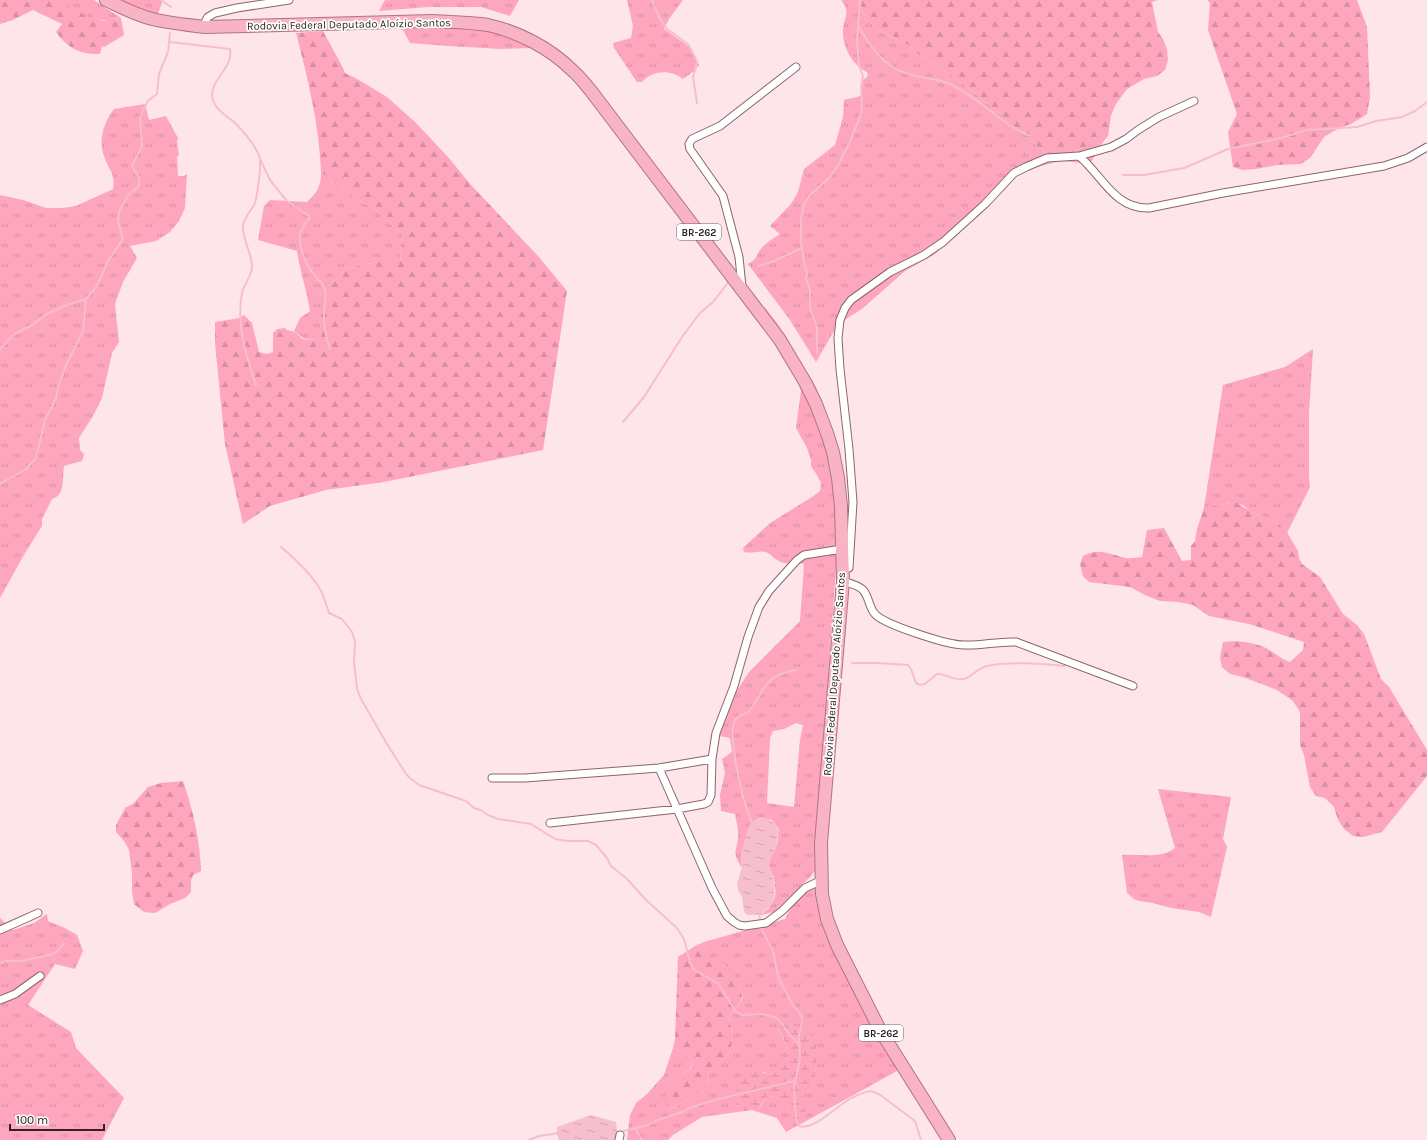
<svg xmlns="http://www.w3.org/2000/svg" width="1427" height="1140" viewBox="0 0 1427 1140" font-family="Karla,sans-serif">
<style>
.grass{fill:url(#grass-tufts);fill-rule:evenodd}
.forest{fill:url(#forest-firs)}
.wetland{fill:url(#wetland-marsh)}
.water{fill:url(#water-ripples)}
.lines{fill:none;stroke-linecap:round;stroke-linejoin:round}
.stream{stroke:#f7becc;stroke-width:2}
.minor-casing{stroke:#88666e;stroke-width:9}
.trunk-casing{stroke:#b07483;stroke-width:14}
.minor{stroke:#fff;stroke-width:7}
.trunk{stroke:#f8b3c4;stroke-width:12}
.labels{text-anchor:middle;stroke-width:3.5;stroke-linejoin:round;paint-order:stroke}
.shield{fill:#fff;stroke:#6d6466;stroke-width:1}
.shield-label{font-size:10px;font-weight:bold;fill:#2f2124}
.street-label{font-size:11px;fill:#2f2124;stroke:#fff}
</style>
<defs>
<pattern id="grass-tufts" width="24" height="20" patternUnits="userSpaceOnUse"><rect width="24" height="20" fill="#fda6bd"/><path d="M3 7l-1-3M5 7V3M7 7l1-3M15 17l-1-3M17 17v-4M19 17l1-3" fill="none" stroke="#d98fa2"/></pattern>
<pattern id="forest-firs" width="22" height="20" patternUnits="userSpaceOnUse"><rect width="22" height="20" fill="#fda6bd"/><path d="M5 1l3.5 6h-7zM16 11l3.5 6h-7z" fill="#d98fa2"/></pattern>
<pattern id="wetland-marsh" width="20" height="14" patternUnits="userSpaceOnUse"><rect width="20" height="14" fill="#fda6bd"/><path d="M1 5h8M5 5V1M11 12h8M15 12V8" fill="none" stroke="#d98fa2"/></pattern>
<pattern id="water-ripples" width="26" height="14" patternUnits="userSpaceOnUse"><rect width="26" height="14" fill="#f7becc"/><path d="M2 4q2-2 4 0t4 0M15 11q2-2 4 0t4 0" fill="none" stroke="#d4a3af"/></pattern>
</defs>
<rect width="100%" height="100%" fill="#fde5ea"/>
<path class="grass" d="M 58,0 L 94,0 L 121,18 C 115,18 109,21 103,20 C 86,20 72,8 58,0 Z
M 118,0 L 163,0 L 157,16 Z
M 385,0 L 519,0 L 510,16 L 481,7 L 428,7 L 379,11 Z
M 627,0 L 683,0 L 669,19 L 664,29 L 690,47 L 699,65 L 694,71 L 683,79 C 671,69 652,70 642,82 L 637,82 L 614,48 L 613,43 L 631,38 L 633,26 Z
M 841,0 L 859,0 L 866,20 L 886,34 L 910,46 L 916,53 L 940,67 L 980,97 L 1056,162 L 1026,170 L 1011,180 L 984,211 L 935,254 L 905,271 L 862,309 L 838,324 L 816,362 L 790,320 L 748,264 C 758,258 754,259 760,250 C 765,243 773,239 780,234 L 770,226 L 791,204 L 798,192 L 804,169 L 835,145 L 843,117 L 844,100 L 861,96 L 863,80 L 868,76 L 867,72 C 852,65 842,46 843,30 C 844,17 851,12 841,0 Z
M 480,19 L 532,48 L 501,49 L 448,46 L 410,43 L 403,30 L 379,24 Z
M 145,104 L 149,120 L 166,116 L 178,138 L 177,142 L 179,155 L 177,157 L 178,176 L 184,176 L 187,174 L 185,208 L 179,221 L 170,232 L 156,241 L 130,246 L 137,258 L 123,282 L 115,304 L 119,342 L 112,353 L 102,398 L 93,416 L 79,438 L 80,450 L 84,454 L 82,461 L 64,466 C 62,478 66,495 52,499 L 42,519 L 42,526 L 25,553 L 0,598 L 0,195 L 23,200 L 46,208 L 63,208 L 76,206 L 113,189 C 116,174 108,169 104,156 C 98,140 104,122 114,109 Z
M 321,172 L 353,196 L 377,211 L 403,235 L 400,255 L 401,262 L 376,262 L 346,269 L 332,283 L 320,321 L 322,338 C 308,341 304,340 294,331 L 300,318 L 310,311 C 307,291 300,271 297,251 L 258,240 L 264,206 L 270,200 L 307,202 C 318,191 321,187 321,172 Z
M 764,306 L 780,327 L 816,387 L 829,422 L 840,513 L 818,818 L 819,866 L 809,878 L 774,912 L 761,915 C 774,905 778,896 774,880 C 773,874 769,868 769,862 C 770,857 774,852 776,847 C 778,842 778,835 779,829 L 771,819 C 751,836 739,839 742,868 C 731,851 737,853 738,837 C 739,830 736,821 735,814 L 721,811 L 720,795 L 725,773 L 722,759 L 732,752 L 730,738 L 714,735 L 734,695 L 749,672 L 800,621 L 804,564 C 796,561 787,566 779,561 C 774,559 771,554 766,552 C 759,550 753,554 744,552 L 743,548 L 770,523 L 812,497 L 820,491 L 821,483 L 817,475 L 811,466 L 811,460 L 807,448 L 796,428 L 801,391 L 799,380 L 769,322 ZM 796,723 L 803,725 L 800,740 L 794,807 L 767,803 L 770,738 L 773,731 L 784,729 Z
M 1313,349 L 1309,414 L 1309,477 L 1310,487 L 1287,533 L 1285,529 L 1277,523 L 1250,511 L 1243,505 L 1228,502 L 1221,506 L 1204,508 L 1223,385 L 1285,367 Z
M 1158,789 L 1231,797 L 1223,839 L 1227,847 L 1211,917 L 1199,912 L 1171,908 L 1153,903 L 1139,901 L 1134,899 L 1127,893 L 1122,855 C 1138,854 1162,859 1175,848 Z
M 812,883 L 823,892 L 833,929 L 871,1002 L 908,1065 L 786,1132 L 777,1118 L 758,1112 C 761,1103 768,1091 779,1099 C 784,1102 785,1105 790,1106 L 792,1109 L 801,1102 L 802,1098 L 810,1090 L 815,1076 L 816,1068 L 816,1045 L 791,1026 L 783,1025 L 778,1028 C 780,1036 793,1050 787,1058 C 784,1064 778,1066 775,1073 L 770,1074 L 763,1072 L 737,1106 L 745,1111 L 702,1117 L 673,1135 L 668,1140 L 627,1140 L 630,1115 L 636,1103 L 647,1094 L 664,1075 L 673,1048 L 690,1057 L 693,1063 L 689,1070 L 673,1080 L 668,1107 L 674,1108 L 706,1088 C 709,1083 706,1076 710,1071 C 713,1065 719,1062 724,1058 C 737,1047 731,1029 729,1015 C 733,1011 740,1005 742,1000 C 746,985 722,960 708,958 L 704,942 L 785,919 L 793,904 Z
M 47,914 L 48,921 L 65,928 L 77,935 L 83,951 L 75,969 L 55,964 L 28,1005 L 71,1032 L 76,1048 L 124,1098 L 102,1140 L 0,1140 L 0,918 L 13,930 L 34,923 Z"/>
<path class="forest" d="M 0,0 L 58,0 L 89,17 L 104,21 L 111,19 L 121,18 L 124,35 L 104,47 L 102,46 L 100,54 C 81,55 67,48 56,32 L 62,24 L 33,10 L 13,20 L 0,24 Z
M 859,0 L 1158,0 L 1152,2 L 1158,32 L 1163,39 L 1167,49 L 1168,60 L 1165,70 L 1157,76 L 1144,79 L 1127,89 L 1116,104 L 1111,115 L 1108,136 L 1103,142 L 1090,164 L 1063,161 L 1056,162 L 980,97 L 940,67 L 916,53 L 910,46 L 886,34 L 866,20 Z
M 1207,0 L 1357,0 L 1367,27 L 1370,97 L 1367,114 L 1351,124 L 1339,128 L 1324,137 L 1310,158 L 1301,164 L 1278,165 L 1256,169 L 1243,170 L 1233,167 L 1228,132 L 1237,114 L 1208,30 L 1210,3 Z
M 323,31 L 343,68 L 345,73 L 359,80 L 387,97 L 415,122 L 448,157 L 471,185 L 538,256 L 567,291 L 543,450 L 384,482 L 326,490 L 270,506 L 243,524 L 225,444 L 215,343 L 215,322 L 240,318 L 244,315 L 252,323 L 259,352 L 267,354 L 273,352 L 273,333 L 277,329 L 286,328 L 286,330 C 299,331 296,336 304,339 C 309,341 316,339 321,338 L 320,321 L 322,301 L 332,283 L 346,269 L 376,262 L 401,261 L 400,255 L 403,235 L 377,211 L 353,196 L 321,172 C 319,124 308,79 296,33 Z
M 1234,501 L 1250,511 L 1277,523 L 1285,529 L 1298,551 L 1299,558 L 1302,564 L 1320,577 L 1343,614 L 1357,625 L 1364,634 L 1381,679 L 1389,687 L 1427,750 L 1427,776 L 1382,832 L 1363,837 L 1353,836 L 1344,829 L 1338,820 L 1334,807 L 1325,798 L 1316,796 L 1310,787 L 1304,755 L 1300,745 L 1300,712 L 1293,701 L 1277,690 L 1243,677 L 1230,674 L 1222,667 L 1220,658 L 1223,642 C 1237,640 1253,642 1266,648 C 1274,652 1281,659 1290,662 L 1303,650 L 1304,642 L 1249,624 L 1209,616 L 1193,605 L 1178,602 L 1160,601 L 1145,595 L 1130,587 L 1089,582 L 1083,576 L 1080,564 L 1083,556 C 1101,547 1109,555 1126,558 C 1131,559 1137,557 1142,557 L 1147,530 L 1164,528 L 1182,561 L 1191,560 L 1191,546 L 1195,541 L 1197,529 L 1204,508 L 1209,505 C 1219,509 1224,503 1234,501 Z
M 183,781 C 193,809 200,841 201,871 L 193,875 L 191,881 L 191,892 L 185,898 L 170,904 L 155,913 L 144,912 L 134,904 L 132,891 L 132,874 L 129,850 L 124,841 L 116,832 L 116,825 L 125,808 L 134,803 L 148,787 L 161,783 Z
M 704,942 L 708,957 C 712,958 717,959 721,961 C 730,966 746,989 741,1001 C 740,1006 732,1011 729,1015 C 731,1029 737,1047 724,1058 C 719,1062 713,1066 710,1071 C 706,1076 709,1083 706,1088 L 674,1108 L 668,1107 C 661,1098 667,1084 676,1078 C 680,1075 686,1073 690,1069 C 691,1068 692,1065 693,1063 L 690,1057 L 673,1048 L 675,1040 L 678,957 L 695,946 Z"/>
<path class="wetland" d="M 783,1024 L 799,1027 L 806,1030 L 814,1039 L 816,1045 L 816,1068 L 815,1077 L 810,1090 L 802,1098 L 801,1102 L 805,1105 L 805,1113 L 799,1120 L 795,1120 L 790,1106 C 784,1105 782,1100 776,1097 C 766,1093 760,1104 758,1112 L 752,1110 L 745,1111 C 742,1110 738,1107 737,1105 C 731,1095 742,1076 753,1073 C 761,1071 768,1075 775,1073 C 777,1069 779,1064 782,1062 C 786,1059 784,1062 787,1058 C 793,1051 780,1035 778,1027 Z"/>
<path class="water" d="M 759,817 C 769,816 772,822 779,829 L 776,846 L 769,862 L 775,887 L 773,903 L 761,915 L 747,915 L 744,911 L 742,897 L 738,890 L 737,883 L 742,868 L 741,856 L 747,831 L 751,823 Z
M 591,1115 L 616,1122 L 618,1140 L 559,1140 L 557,1134 L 557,1127 Z"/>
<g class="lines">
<path class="stream" d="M 161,0 L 171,7
M 652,0 L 660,19 L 667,29 L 688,44 L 696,59 L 697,62 L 693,77 L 697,103
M 858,26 C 876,54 885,71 921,77 C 935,80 944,80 956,87 C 975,97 991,112 1008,124 C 1015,129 1023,132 1030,136
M 170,42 L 230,49 C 234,67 211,79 212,96 C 214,110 226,115 235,123 C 243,131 259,149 260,160 C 261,168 257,199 254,205 C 250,212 244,218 243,226 C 242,239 253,256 252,268 C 251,277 244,284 242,293 C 236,324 246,356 256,385
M 261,161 L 270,180 L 287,201 L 309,216 L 309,219 C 305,223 301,229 300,235 C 299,247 305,264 313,273 C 317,279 324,283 325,291 C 327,298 324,305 324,312 C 323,325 326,337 330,349
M 1123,175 L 1144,175 L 1184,168 L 1228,149 L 1281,138 L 1307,130 L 1357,127 L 1376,121 L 1402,117 L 1415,111 L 1427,102
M 758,266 L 774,261 L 802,248
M 0,349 L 13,335 L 32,325 L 45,315 L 64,306 L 86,299
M 817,353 L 817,327 L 810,308 L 810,290 L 806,279 L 807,273 L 804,263 L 801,242 L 801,218 L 804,204 L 809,196 L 829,178 L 837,167 L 849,144 L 861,114 L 862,106 L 861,87 L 863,76 L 859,66 L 857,40 L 860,0
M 623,422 L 644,397 L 682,337 L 700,313 L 713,302 L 730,280
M 0,484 L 26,469 L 36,458 L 45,420 L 56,398 L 59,384 L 66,365 L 83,331 L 86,299 L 97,286 L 108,261 L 123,239 L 118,221 L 119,212 L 129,194 L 138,187 L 139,184 L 139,177 L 132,166 L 134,161 L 142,147 L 140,118 L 143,110 L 148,101 L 157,94 L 159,74 L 168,52 L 170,33
M 281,547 C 294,558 311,574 320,589 C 324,596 326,605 329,613 L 342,619 L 352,632 L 355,641 L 354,661 L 357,689 L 361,699 L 387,744 L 406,774 L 410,778 L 419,785 L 466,801 L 474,808 L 481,810 L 488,815 L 498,819 L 531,824 L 555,839 L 567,841 L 588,841 L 596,845 L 607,858 L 611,866 L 627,879 L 646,900 L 677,928 L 684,939 L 690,962 L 694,970 L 719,984 L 736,1012 L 742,1015 L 762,1014 L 775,1017 L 779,1020 L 790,1035 L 800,1045
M 852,663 L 878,663 L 908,665 L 911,669 L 916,683 L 920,685 L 925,684 L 937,674 C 946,673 951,681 964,679 C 970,678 978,668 987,666 C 1010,661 1042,664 1065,666
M 752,825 C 750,815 745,806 743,796 C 739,781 728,733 735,720 C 738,714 743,716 748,712 C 750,710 753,706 755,703 C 767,682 771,674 796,670
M 759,913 L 760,921
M 761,928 L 773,951 L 778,977 L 791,1002 L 802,1017 L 802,1022 L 799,1035 L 800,1059 L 794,1087 L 796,1120 L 799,1126 C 813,1131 836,1107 848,1100 C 855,1096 863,1092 871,1091 L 879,1094 L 915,1121 L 921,1140
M 0,963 L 6,961 L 21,961 L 49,955 L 56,952 L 64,944
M 636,1128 L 637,1132 L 642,1140
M 620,1132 L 648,1125 L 655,1121 L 685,1111 L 689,1108 L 711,1101 L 794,1081
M 529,1140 L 539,1136 L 559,1133"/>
<defs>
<path id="minor" d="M 205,27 L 206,20 L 208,17 L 215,13 L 237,8 L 289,0
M 1079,156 L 1111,147 L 1126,139 L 1138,130 L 1159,117 L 1194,101
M 742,287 L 739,257 L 723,196 L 690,149 L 689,144 L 692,139 L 720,126 L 796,67
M 842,570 L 849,568 L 853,502 L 849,449 L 840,369 L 838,338 L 840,320 L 845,308 L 851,300 L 890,272 L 924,255 L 943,242 L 985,204 L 1014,173 L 1026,167 L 1047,158 L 1079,156 C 1102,175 1114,209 1149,208 L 1223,193 L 1384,166 L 1408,158 L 1427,147
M 843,581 C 849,583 857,585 862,589 C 870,596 868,609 877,616 C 890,626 947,645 964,645 C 981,646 998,641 1016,642 L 1133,686
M 659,768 L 712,888 L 727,916 L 734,922 L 739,925 L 745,926 L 766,923 L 782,911 L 805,888 L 822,880
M 492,778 L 525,778 L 659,768 L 712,759
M 550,823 L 677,809 L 704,804 L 708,802 L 711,795 L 712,759 L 716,733 L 734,686 L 748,637 L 759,607 L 769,591 L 797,560 L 804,555 L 842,549
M 0,930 L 38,913
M 0,1000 L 15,994 L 40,976
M 619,1140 L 620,1135"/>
<path id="trunk" d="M 106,0 C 121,7 136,15 152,19 C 169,23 187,25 205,27 L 433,21 C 451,22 470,22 488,25 C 519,32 550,48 573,71 C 580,77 585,84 591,91 L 780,340 L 805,382 L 816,404 L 827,433 L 833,452 L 838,478 L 841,506 L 843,581 L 821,843 L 822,894 L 827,919 L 837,945 L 880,1030 L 949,1140"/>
</defs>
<use href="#minor" class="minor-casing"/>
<use href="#trunk" class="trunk-casing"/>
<use href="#minor" class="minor"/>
<use href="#trunk" class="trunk"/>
</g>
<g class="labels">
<g class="shield">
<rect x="677" y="224" width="44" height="16" rx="3"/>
<rect x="859" y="1025" width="44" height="16" rx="3"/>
</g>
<g class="shield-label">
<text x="699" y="236">BR-262</text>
<text x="881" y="1037">BR-262</text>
</g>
<g class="street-label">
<text transform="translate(349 24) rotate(-1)" y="4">Rodovia Federal Deputado Aloízio Santos</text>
<text transform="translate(834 674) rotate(-86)" y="4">Rodovia Federal Deputado Aloízio Santos</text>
</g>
</g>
<path d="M10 1124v6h94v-6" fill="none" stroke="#2f2124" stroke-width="2"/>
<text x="16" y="1124" font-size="12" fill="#2f2124" stroke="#ffffff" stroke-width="3" paint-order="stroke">100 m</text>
</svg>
